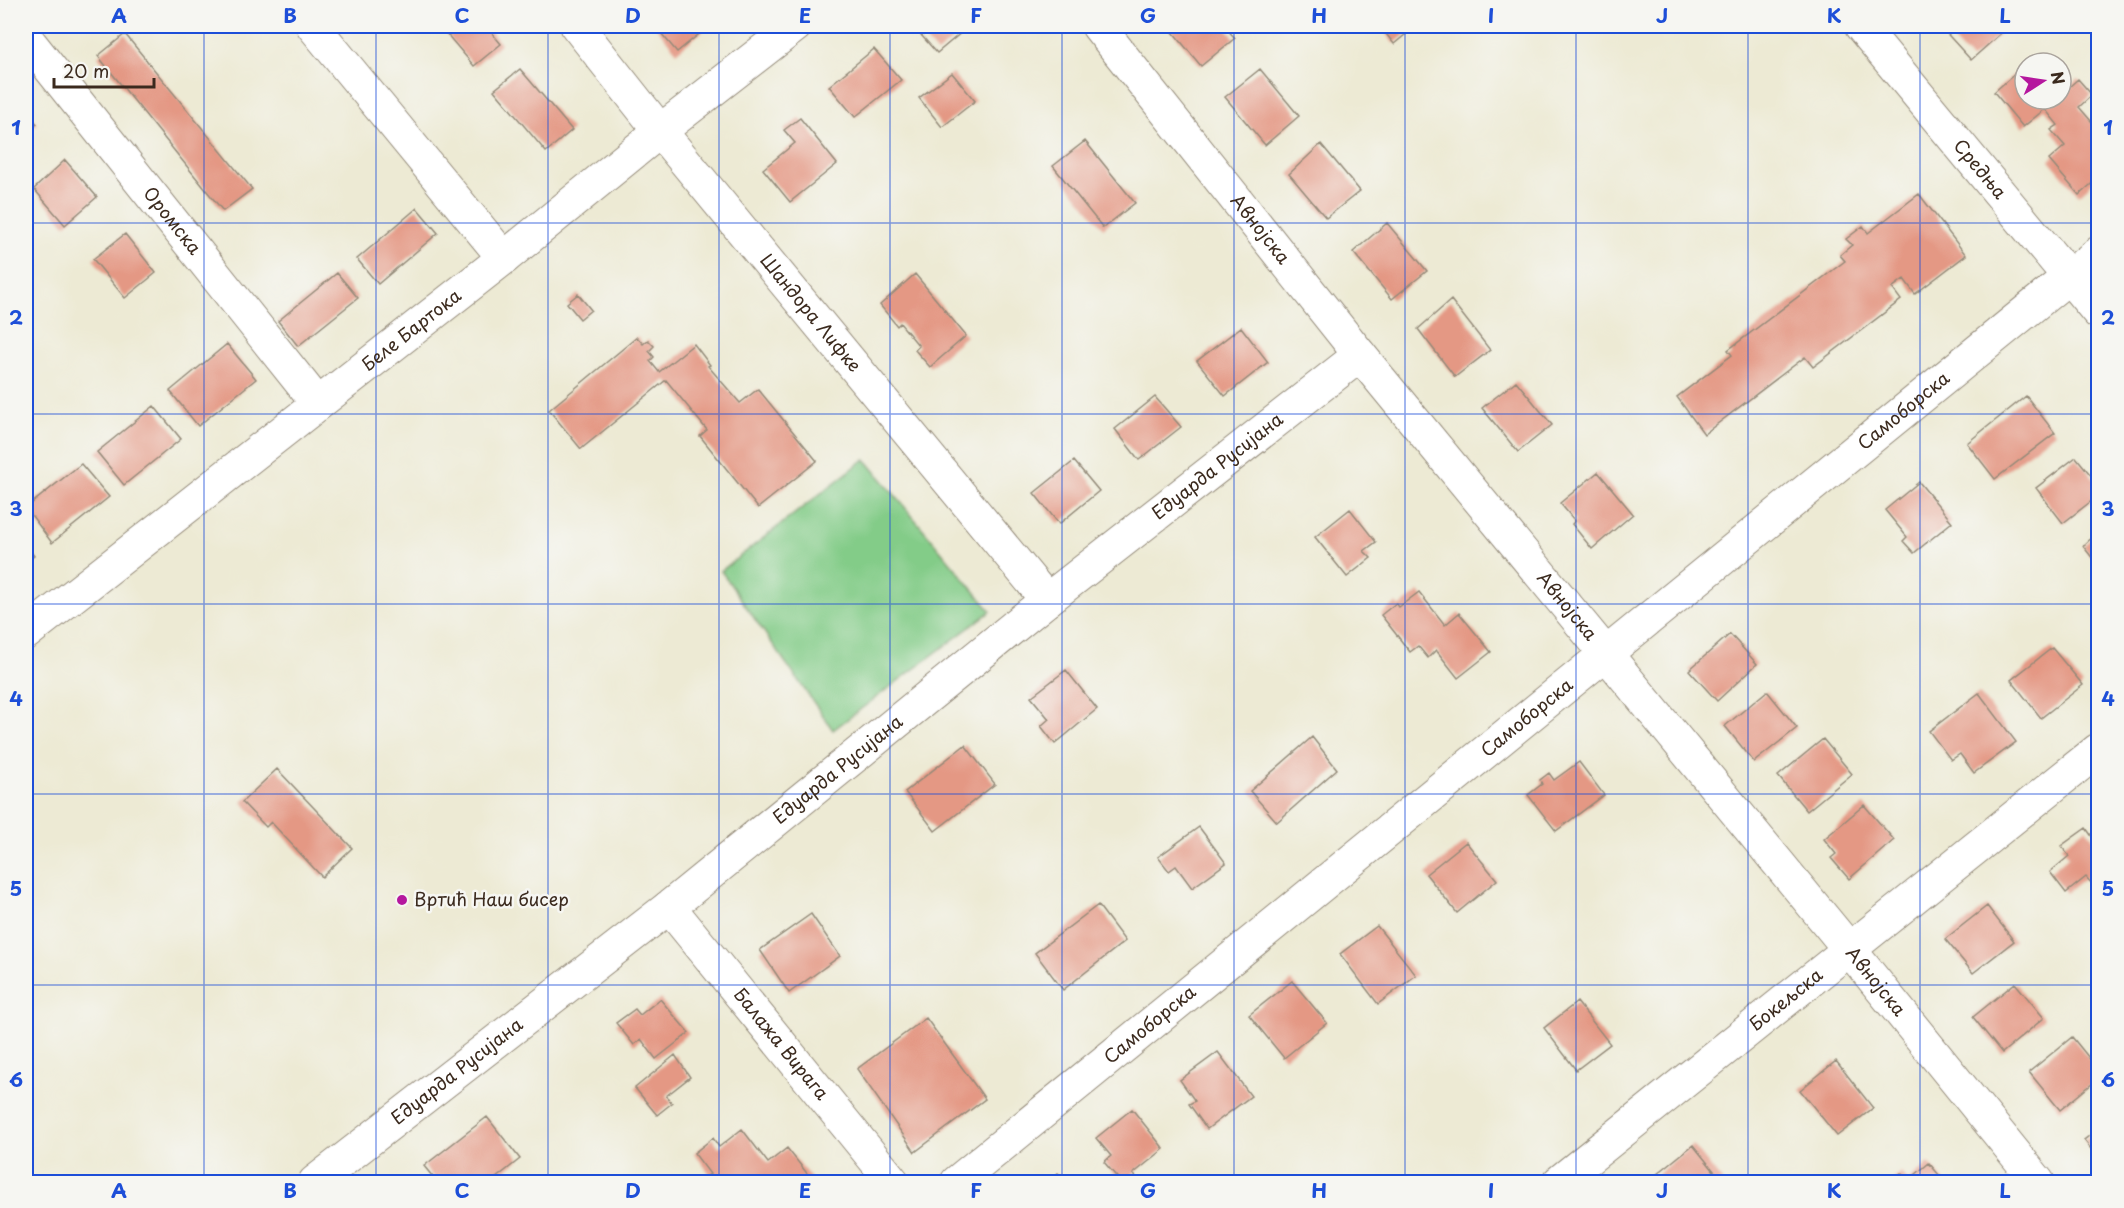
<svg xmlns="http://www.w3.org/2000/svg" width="2124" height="1208" viewBox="0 0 2124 1208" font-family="'Playpen Sans',sans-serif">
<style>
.green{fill:#83cc88;stroke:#5f7b53;stroke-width:1.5}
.building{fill:#e49884}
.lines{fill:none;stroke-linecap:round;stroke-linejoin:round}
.minor-casing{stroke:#948a79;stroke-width:35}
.minor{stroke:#fff;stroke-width:33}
.grid{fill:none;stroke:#1d4ed8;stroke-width:1.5;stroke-opacity:0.55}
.poi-dot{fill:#b5179e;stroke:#f6f6f2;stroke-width:2}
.labels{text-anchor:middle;stroke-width:5;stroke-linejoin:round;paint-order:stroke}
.street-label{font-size:18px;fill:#3b2a1e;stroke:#f6f6f2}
.poi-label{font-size:18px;fill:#3b2a1e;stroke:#f6f6f2;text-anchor:start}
.neatline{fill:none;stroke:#1d4ed8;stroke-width:2}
.grid-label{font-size:20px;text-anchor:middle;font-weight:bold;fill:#1d4ed8}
</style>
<rect width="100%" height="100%" fill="#f6f6f2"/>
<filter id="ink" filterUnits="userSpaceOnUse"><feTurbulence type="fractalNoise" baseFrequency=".0167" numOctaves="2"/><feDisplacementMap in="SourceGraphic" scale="12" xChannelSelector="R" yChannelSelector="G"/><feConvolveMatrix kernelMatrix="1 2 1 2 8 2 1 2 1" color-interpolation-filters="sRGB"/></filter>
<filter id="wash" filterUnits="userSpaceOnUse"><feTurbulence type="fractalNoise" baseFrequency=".008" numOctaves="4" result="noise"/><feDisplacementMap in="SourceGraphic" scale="24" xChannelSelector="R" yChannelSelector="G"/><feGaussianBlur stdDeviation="1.35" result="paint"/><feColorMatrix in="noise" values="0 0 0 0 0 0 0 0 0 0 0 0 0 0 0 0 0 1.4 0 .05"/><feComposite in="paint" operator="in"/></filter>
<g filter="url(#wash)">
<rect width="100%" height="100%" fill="#edead4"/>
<path class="green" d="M 865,459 L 991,611 L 833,730 L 721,571 Z"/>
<g id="blocks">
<path class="building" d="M 440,26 L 486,26 L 501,44 L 474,66 Z
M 655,26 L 709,26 L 677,52 Z
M 913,26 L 969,26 L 937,53 Z
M 1168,26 L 1224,26 L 1235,38 L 1201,66 Z
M 1380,26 L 1410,26 L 1412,29 L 1394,44 Z
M 1940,26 L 1992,26 L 2000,34 L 1971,60 Z
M 125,34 L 252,189 L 223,211 L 98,56 Z
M 874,49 L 901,80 L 855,117 L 829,86 Z
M 2025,65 L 2025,99 L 2061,99 L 2061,94 L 2078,79 L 2092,95 L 2079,107 L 2098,129 L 2098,178 L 2079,195 L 2049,160 L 2065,146 L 2051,130 L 2058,125 L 2045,109 L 2023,127 L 1994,92 Z
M 520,69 L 572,130 L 546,152 L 494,90 Z
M 1260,69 L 1299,116 L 1265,145 L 1225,97 Z
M 952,73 L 975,101 L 942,127 L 919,98 Z
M 26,111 L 37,124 L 26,133 Z
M 800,118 L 837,164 L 790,202 L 763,169 L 795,143 L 784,130 Z
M 1085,141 L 1135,203 L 1103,228 L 1053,166 Z
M 1321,144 L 1360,191 L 1326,218 L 1289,174 Z
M 65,160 L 97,197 L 65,225 L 34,189 Z
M 1919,194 L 1966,255 L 1915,294 L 1904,279 L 1892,288 L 1901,300 L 1813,367 L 1805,357 L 1704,434 L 1677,397 L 1732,355 L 1728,350 L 1845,261 L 1840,255 L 1852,245 L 1846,239 L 1863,226 L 1868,233 Z
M 417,208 L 438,233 L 378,284 L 357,259 Z
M 1387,223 L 1427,271 L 1392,299 L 1353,252 Z
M 125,234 L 156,273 L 125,298 L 93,259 Z
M 337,273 L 358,298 L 298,346 L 278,321 Z
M 915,274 L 966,336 L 930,367 L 915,350 L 919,346 L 900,323 L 897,326 L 880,305 Z
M 578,294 L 591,310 L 580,319 L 567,303 Z
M 1451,300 L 1490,350 L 1455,377 L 1418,329 Z
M 1241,327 L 1268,362 L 1225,396 L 1197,361 Z
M 637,337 L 643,344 L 648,340 L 654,346 L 649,351 L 654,357 L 650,361 L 659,372 L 694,344 L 710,365 L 708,366 L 740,403 L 758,389 L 817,461 L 758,508 L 700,436 L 707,430 L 666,380 L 581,449 L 549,410 Z
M 227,344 L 256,379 L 198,426 L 170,391 Z
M 1516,381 L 1552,425 L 1518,452 L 1482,408 Z
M 2026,396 L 2055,433 L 1995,479 L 1967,443 Z
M 1155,397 L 1181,427 L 1139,460 L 1115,429 Z
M 154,406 L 181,439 L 124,485 L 97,452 Z
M 2076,457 L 2098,484 L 2098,496 L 2063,523 L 2036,488 Z
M 1074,461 L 1099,491 L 1059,524 L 1034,493 Z
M 81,464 L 109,497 L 52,543 L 26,508 Z
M 1598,472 L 1633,514 L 1592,549 L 1572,524 L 1575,521 L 1560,503 Z
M 1919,482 L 1952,522 L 1914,553 L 1903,541 L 1907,537 L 1885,510 Z
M 1350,509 L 1376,542 L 1364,551 L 1371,558 L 1347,577 L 1315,537 Z
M 2098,532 L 2098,565 L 2083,546 Z
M 26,545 L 34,556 L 26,563 Z
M 1419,592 L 1445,625 L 1459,613 L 1491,652 L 1458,678 L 1436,650 L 1428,658 L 1418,646 L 1410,652 L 1381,615 L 1396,603 L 1399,607 Z
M 1730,634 L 1757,664 L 1717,701 L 1689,670 Z
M 2052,648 L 2083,685 L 2041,718 L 2011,680 Z
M 1066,670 L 1097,709 L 1055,744 L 1041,726 L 1049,719 L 1031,697 Z
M 1767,691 L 1797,728 L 1754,762 L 1725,726 Z
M 1979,693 L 2016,742 L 1974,773 L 1960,754 L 1951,760 L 1929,731 Z
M 1312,737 L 1337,769 L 1277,822 L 1250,791 Z
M 1823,739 L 1852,774 L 1807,811 L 1778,776 Z
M 965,745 L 995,784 L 935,831 L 905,792 Z
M 1579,762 L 1604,795 L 1556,831 L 1528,795 L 1542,784 L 1540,780 L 1549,773 L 1554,780 Z
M 277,769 L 352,848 L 322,877 L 271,822 L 266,827 L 242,802 Z
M 1864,805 L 1894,840 L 1849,879 L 1831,858 L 1836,854 L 1824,839 Z
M 1199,827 L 1226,863 L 1192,888 L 1176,866 L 1169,871 L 1158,857 Z
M 2086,828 L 2098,845 L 2098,880 L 2093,885 L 2086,877 L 2066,893 L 2050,872 L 2069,856 L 2061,846 Z
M 1466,842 L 1497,880 L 1457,913 L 1426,874 Z
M 1098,905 L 1125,941 L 1063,990 L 1035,953 Z
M 1987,906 L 2014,941 L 1973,973 L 1945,939 Z
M 811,914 L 840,956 L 789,993 L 760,950 Z
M 1377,926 L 1416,975 L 1378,1004 L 1340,954 Z
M 1292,981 L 1327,1023 L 1284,1058 L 1249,1015 Z
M 2015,983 L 2044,1018 L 2002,1053 L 1973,1017 Z
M 660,999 L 689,1033 L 656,1059 L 641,1039 L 634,1045 L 616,1023 L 635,1009 L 640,1015 Z
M 1577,1002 L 1610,1044 L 1576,1070 L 1544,1028 Z
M 926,1018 L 985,1099 L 915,1152 L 857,1069 Z
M 2072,1037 L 2098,1069 L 2098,1079 L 2060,1110 L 2029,1072 Z
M 1218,1052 L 1251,1096 L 1207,1129 L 1189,1104 L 1195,1101 L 1180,1080 Z
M 675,1055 L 690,1077 L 666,1096 L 672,1103 L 657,1115 L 635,1088 Z
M 1836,1061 L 1873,1108 L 1837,1136 L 1800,1090 Z
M 1132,1109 L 1164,1149 L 1133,1174 L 1137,1178 L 1132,1182 L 1121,1182 L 1104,1162 L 1111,1156 L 1096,1138 Z
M 487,1117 L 520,1159 L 491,1182 L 437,1182 L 424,1166 Z
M 742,1129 L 768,1163 L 787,1148 L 813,1181 L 811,1182 L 752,1182 L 749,1178 L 743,1182 L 704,1182 L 702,1180 L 710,1174 L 694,1153 L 713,1138 L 719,1147 Z
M 2098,1129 L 2098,1158 L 2084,1140 Z
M 1693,1145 L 1723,1182 L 1664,1182 L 1657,1174 Z
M 1929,1163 L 1945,1182 L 1890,1182 L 1901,1173 L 1908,1181 Z
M 1058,1173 L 1067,1182 L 1046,1182 Z"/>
</g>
</g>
<g filter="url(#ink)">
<use href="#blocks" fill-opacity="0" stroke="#948a79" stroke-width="1.5"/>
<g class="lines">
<defs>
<g id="minor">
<path d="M 313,26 L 504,258"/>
<path id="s1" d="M 577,26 L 660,131 L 1047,600"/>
<path id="s2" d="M 1098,26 L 1360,355 L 1849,949 L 2038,1182"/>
<path id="s3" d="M 1861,26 L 2098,312"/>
<path id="s4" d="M 26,38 L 318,404"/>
<path id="s5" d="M 26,633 L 504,258 L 660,131 L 795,26"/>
<path id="s6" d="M 669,907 L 893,1182"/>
<path id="s7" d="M 315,1182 L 669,907 L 1047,600 L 1360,355"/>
<path id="s8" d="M 957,1182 L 2098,253"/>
<path id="s9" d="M 1559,1182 L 2098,750"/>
</g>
</defs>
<use href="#minor" class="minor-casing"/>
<use href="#minor" class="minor"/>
</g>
</g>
<path class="grid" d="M 204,26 L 204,1182M 376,26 L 376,1182M 548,26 L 548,1182M 719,26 L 719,1182M 890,26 L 890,1182M 1062,26 L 1062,1182M 1234,26 L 1234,1182M 1405,26 L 1405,1182M 1576,26 L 1576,1182M 1748,26 L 1748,1182M 1920,26 L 1920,1182M 26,223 L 2098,223M 26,414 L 2098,414M 26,604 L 2098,604M 26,794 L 2098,794M 26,985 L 2098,985"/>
<circle class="poi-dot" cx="402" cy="900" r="6"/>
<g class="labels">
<g class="street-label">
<text dy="6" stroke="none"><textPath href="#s3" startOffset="186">Средња</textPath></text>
<text dy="6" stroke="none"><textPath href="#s4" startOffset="234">Оромска</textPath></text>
<text dy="6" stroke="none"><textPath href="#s2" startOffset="260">Авнојска</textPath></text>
<text dy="6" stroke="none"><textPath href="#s1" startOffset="370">Шандора Лифке</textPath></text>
<text dy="6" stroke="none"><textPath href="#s5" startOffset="490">Беле Бартока</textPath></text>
<text dy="6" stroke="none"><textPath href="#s8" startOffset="1221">Самоборска</textPath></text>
<text dy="6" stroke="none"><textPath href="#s7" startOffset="1152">Едуарда Русијана</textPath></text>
<text dy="6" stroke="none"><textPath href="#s2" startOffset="746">Авнојска</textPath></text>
<text dy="6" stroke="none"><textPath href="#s8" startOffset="735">Самоборска</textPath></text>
<text dy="6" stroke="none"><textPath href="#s7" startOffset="666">Едуарда Русијана</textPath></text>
<text dy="6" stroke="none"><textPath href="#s2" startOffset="1232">Авнојска</textPath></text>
<text dy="6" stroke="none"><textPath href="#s9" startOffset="291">Бокељска</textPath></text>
<text dy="6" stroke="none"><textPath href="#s8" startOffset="249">Самоборска</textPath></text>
<text dy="6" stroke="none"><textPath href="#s6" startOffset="177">Балажа Вирага</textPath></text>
<text dy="6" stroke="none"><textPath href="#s7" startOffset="180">Едуарда Русијана</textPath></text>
</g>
<g class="poi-label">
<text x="414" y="906">Вртић Наш бисер</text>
</g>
</g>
<rect width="2124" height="1208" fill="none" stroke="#f6f6f2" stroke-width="66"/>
<g transform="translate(2043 81) rotate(78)"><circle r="28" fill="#f6f6f2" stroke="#aba49d" stroke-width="1.5"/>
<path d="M0-4.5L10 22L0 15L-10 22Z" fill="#b5179e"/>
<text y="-9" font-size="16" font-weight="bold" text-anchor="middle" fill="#3b2a1e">N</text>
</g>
<path d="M54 78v9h100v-9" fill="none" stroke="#3b2a1e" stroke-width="3"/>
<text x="63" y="78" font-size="18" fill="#3b2a1e" stroke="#f6f6f2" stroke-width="4.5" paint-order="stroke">20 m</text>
<rect x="33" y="33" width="2058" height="1142" class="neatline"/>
<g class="grid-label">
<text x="119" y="23">A</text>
<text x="290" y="23">B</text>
<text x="462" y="23">C</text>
<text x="633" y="23">D</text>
<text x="805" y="23">E</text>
<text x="976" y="23">F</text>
<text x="1148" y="23">G</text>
<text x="1319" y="23">H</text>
<text x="1491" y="23">I</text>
<text x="1662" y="23">J</text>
<text x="1834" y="23">K</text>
<text x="2005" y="23">L</text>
<text x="16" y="135">1</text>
<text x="2108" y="135">1</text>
<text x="16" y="325">2</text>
<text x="2108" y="325">2</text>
<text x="16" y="516">3</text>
<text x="2108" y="516">3</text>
<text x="16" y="706">4</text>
<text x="2108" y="706">4</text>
<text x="16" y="896">5</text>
<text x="2108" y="896">5</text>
<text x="16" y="1087">6</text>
<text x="2108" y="1087">6</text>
<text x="119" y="1198">A</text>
<text x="290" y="1198">B</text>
<text x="462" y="1198">C</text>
<text x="633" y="1198">D</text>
<text x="805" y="1198">E</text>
<text x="976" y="1198">F</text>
<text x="1148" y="1198">G</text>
<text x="1319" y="1198">H</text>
<text x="1491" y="1198">I</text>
<text x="1662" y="1198">J</text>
<text x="1834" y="1198">K</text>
<text x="2005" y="1198">L</text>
</g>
</svg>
